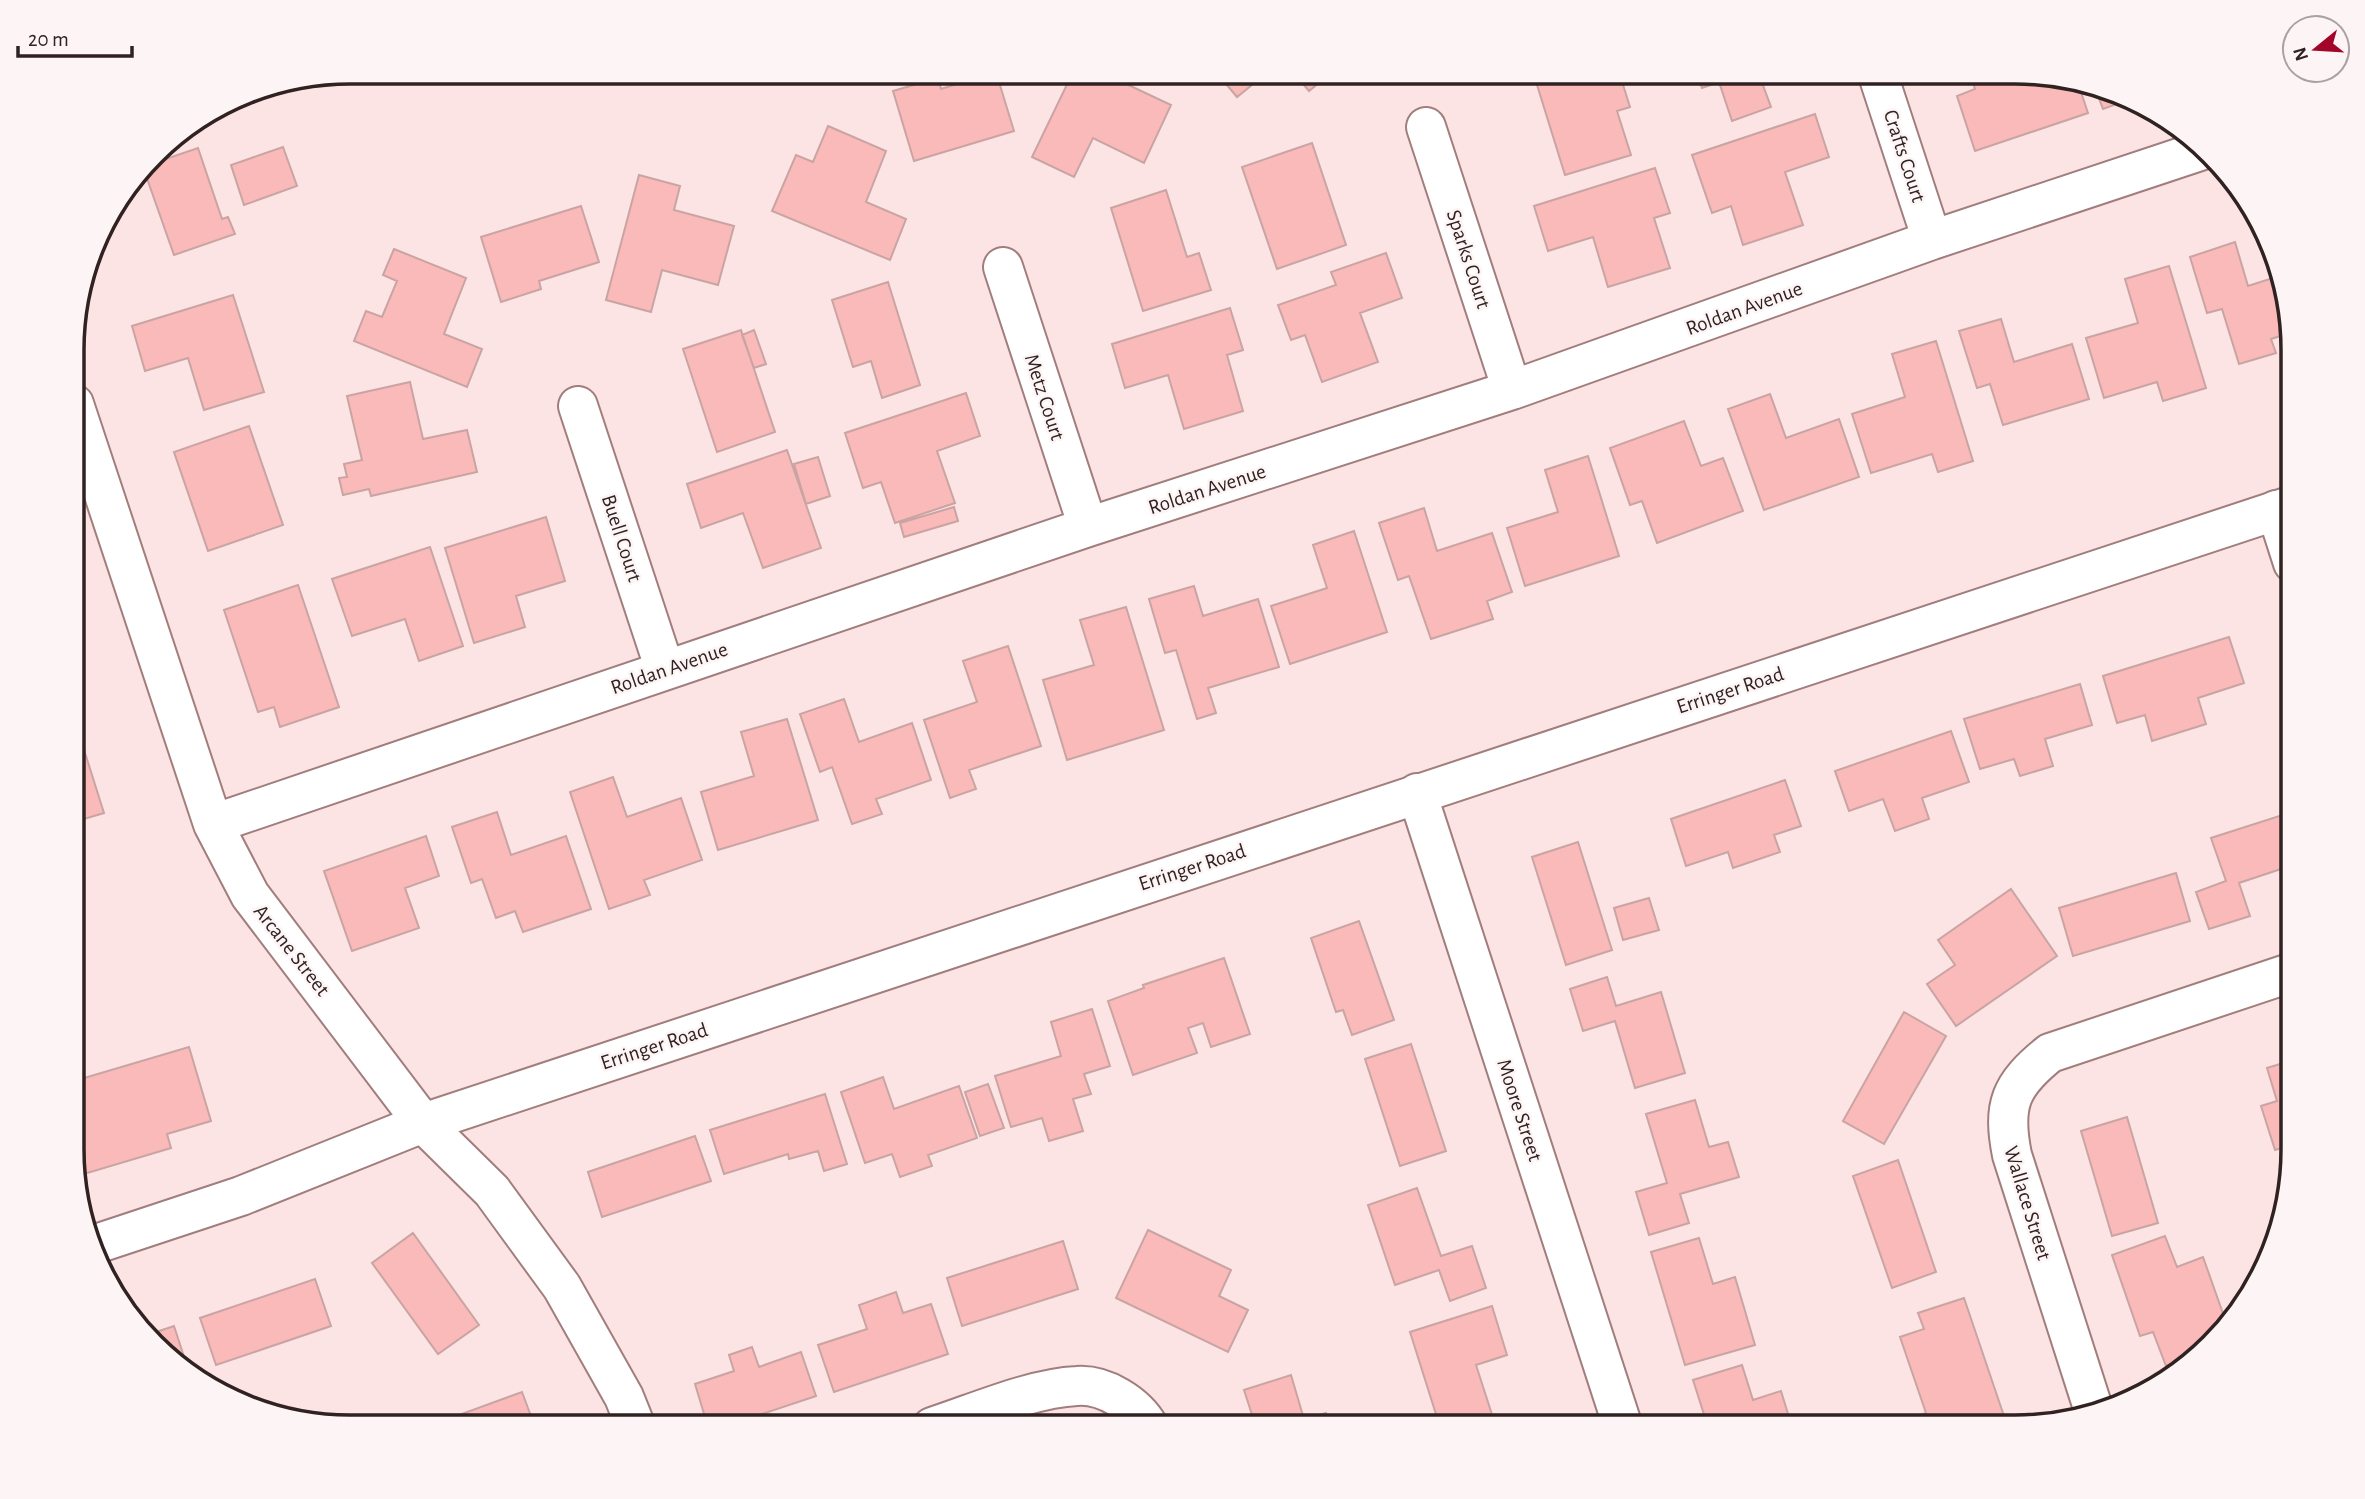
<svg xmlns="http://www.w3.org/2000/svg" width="2365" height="1499" viewBox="0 0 2365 1499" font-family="'Alegreya Sans',sans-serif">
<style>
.building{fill:#fabab9;stroke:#c9a4a3;stroke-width:2}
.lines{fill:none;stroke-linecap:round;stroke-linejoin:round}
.minor-casing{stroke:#a17e7d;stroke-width:42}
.major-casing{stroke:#a17e7d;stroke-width:42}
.minor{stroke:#fff;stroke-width:38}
.major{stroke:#fff;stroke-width:38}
.labels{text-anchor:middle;stroke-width:5;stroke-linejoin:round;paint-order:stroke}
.street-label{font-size:21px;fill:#312222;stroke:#fdf5f5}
.rim{fill:none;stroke:#312222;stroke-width:3.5}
</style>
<rect width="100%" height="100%" fill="#fbe4e3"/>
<path class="building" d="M 996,72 L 1014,131 L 914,161 L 893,91 L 938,78 L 941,89 Z
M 1073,72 L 1125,72 L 1120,81 L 1171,105 L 1144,163 L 1093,138 L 1074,177 L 1032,157 Z
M 1216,72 L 1268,72 L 1237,97 Z
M 1293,72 L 1332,72 L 1309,91 Z
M 1533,72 L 1619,72 L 1630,107 L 1617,111 L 1631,155 L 1565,175 Z
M 1696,72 L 1758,72 L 1771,107 L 1732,121 L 1719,82 L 1702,88 Z
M 1975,72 L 2007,72 L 2010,79 L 2026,73 L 2077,80 L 2088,113 L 1975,151 L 1957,96 L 1975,89 L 1970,74 Z
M 2094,85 L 2128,100 L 2103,109 Z
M 1815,114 L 1829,157 L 1785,172 L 1803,225 L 1743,245 L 1731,206 L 1712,213 L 1692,155 Z
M 828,126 L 886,151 L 866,202 L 906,219 L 890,260 L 772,211 L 796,155 L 813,162 Z
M 1312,143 L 1346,245 L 1277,269 L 1242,167 Z
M 283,147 L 297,186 L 244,205 L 231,165 Z
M 198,148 L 222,219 L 228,217 L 235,234 L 174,255 L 144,170 L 148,165 Z
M 1655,168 L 1670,213 L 1654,218 L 1670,268 L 1608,287 L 1593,237 L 1548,251 L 1534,206 Z
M 639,175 L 680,186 L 674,210 L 734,226 L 718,285 L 662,270 L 651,312 L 606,300 Z
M 1166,190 L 1187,257 L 1199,253 L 1211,290 L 1143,311 L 1111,208 Z
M 581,206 L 599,262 L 539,281 L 541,289 L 501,302 L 481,237 Z
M 2235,242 L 2248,286 L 2276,277 L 2293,332 L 2271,339 L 2276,353 L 2239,364 L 2222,309 L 2207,313 L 2190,257 Z
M 394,249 L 466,278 L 444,334 L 482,349 L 467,387 L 354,341 L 366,311 L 382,317 L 397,281 L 383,275 Z
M 1386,253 L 1402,298 L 1360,313 L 1378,362 L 1322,382 L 1305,335 L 1291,340 L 1278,305 L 1336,285 L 1331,272 Z
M 2169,266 L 2206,388 L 2163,401 L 2157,382 L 2104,398 L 2086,338 L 2138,323 L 2125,279 Z
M 888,282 L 920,385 L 882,398 L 871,361 L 853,367 L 832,300 Z
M 233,295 L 264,392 L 204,410 L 188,358 L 145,371 L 132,326 Z
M 1230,308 L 1243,350 L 1227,355 L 1243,411 L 1184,429 L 1168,375 L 1125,388 L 1112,344 Z
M 2001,319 L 2014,362 L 2072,344 L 2089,399 L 2003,425 L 1990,384 L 1977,388 L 1959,331 Z
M 741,330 L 775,432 L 717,452 L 683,349 Z
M 754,330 L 766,364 L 754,368 L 742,335 Z
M 1936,341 L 1973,461 L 1938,472 L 1932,454 L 1871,473 L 1852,414 L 1905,397 L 1892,354 Z
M 410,382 L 423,439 L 467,430 L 477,472 L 371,496 L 369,489 L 343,495 L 339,478 L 347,477 L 344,464 L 362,460 L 347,396 Z
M 966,393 L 980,436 L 937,451 L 955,503 L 895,523 L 881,482 L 863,488 L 845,433 Z
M 1770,394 L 1786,438 L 1839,419 L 1859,477 L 1764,510 L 1728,409 Z
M 1684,421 L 1701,466 L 1723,458 L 1743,511 L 1657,543 L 1642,501 L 1630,505 L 1610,448 Z
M 249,426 L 283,525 L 208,551 L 174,452 Z
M 787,450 L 821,548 L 763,568 L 743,513 L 701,528 L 687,484 Z
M 1588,456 L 1619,556 L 1525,586 L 1507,528 L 1558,512 L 1545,470 Z
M 818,457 L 830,496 L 806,504 L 794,464 Z
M 954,507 L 958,521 L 904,537 L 900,523 Z
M 1424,508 L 1437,551 L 1492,533 L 1512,592 L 1487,601 L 1493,619 L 1431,639 L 1409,576 L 1398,580 L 1379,523 Z
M 546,517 L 565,581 L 516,596 L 525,627 L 474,643 L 445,548 Z
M 1354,531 L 1387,632 L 1290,664 L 1271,606 L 1327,588 L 1313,545 Z
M 430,547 L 463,646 L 419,661 L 405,619 L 352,636 L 332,579 Z
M 298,585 L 339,707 L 280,727 L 274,707 L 258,712 L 224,610 Z
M 1194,586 L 1203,616 L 1258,599 L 1279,667 L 1208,688 L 1216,713 L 1197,719 L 1176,650 L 1165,653 L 1149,599 Z
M 1126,607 L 1164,730 L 1067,760 L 1043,680 L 1094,665 L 1080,620 Z
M 2229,637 L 2244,683 L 2198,698 L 2206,724 L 2152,741 L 2145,715 L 2117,723 L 2103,676 Z
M 1008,646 L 1041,746 L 969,770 L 976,789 L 950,798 L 924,720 L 977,702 L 963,661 Z
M 2080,684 L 2092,725 L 2045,739 L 2053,766 L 2020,776 L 2014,759 L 1980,769 L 1964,719 Z
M 844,699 L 859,742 L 912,723 L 931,780 L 876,799 L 882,814 L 852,824 L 832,767 L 820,772 L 800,714 Z
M 74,718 L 104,813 L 74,822 Z
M 787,719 L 818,820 L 718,850 L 701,792 L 754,776 L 741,732 Z
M 1951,731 L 1969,782 L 1922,798 L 1929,819 L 1895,831 L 1883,799 L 1849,811 L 1835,771 Z
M 613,777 L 627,817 L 681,798 L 702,860 L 644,880 L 650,895 L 609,909 L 570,792 Z
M 1785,780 L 1801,826 L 1774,835 L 1780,852 L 1733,868 L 1728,852 L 1686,866 L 1671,819 Z
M 497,812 L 511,855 L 566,836 L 591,909 L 523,932 L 515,911 L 496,918 L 482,879 L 471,883 L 452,827 Z
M 2292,812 L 2293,865 L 2239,883 L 2250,916 L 2209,929 L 2196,892 L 2226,881 L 2211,838 Z
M 426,836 L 439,876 L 405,888 L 419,928 L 352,951 L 324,871 Z
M 1578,842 L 1612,950 L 1566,965 L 1532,857 Z
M 2176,873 L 2190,921 L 2073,956 L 2059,908 Z
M 2011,889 L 2057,956 L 1956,1026 L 1927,984 L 1955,965 L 1938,940 Z
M 1649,898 L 1659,930 L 1623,940 L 1614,908 Z
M 1359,921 L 1394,1020 L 1352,1035 L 1343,1010 L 1336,1012 L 1311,938 Z
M 1224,958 L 1250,1034 L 1211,1047 L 1203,1023 L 1188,1028 L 1197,1053 L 1133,1075 L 1108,1001 L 1144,988 L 1143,985 Z
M 1607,977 L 1616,1006 L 1661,992 L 1685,1073 L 1635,1088 L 1615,1021 L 1583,1031 L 1570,989 Z
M 1092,1009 L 1110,1066 L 1084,1074 L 1091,1094 L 1073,1099 L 1083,1131 L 1049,1141 L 1042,1118 L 1011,1127 L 995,1076 L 1061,1056 L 1051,1022 Z
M 1904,1012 L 1946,1036 L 1884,1144 L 1843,1121 Z
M 1411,1044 L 1446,1151 L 1400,1166 L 1365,1059 Z
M 189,1047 L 211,1121 L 167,1134 L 171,1148 L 74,1177 L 74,1081 Z
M 2293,1060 L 2293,1145 L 2275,1150 L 2261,1106 L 2277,1101 L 2267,1068 Z
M 883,1077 L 894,1109 L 959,1086 L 977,1138 L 928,1155 L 932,1166 L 900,1177 L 892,1154 L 865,1163 L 841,1092 Z
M 988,1084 L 1004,1128 L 980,1136 L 965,1092 Z
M 825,1094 L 847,1164 L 824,1171 L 818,1151 L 789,1159 L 788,1154 L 724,1174 L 710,1130 Z
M 1695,1100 L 1709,1147 L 1728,1142 L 1739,1177 L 1680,1194 L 1689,1223 L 1649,1235 L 1636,1192 L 1667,1183 L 1646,1114 Z
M 2127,1117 L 2158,1223 L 2112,1236 L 2081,1131 Z
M 695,1136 L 711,1181 L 602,1217 L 588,1172 Z
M 1898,1160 L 1936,1272 L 1892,1288 L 1853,1176 Z
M 1417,1188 L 1441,1256 L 1472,1246 L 1486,1288 L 1450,1301 L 1439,1270 L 1395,1285 L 1368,1205 Z
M 1148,1230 L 1231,1270 L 1219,1296 L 1248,1310 L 1228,1352 L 1116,1298 Z
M 413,1233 L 479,1325 L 438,1354 L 372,1263 Z
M 2165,1236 L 2177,1267 L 2203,1257 L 2226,1322 L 2188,1358 L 2166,1366 L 2153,1332 L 2140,1336 L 2112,1255 Z
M 1699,1238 L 1713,1284 L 1735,1277 L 1755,1345 L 1685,1365 L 1651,1252 Z
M 1063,1241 L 1078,1289 L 962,1326 L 947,1278 Z
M 315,1279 L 331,1326 L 216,1365 L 200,1318 Z
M 896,1292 L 903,1313 L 931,1304 L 948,1354 L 834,1392 L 818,1345 L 867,1329 L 859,1305 Z
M 1964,1298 L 2004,1416 L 1971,1427 L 1911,1427 L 1908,1419 L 1926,1413 L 1900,1337 L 1924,1329 L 1918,1313 Z
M 1492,1306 L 1507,1355 L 1476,1365 L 1496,1427 L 1440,1427 L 1410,1332 Z
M 174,1326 L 190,1375 L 150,1334 Z
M 752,1347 L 759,1367 L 801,1352 L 816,1396 L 723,1427 L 708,1427 L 695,1384 L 734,1371 L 729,1355 Z
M 1742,1365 L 1753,1400 L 1781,1391 L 1792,1427 L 1708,1427 L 1693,1380 Z
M 1291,1375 L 1304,1419 L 1326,1413 L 1331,1427 L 1256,1427 L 1244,1390 Z
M 522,1392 L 535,1427 L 460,1427 L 456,1416 Z"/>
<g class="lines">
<defs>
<path id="minor" d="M 1877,72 L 1932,240
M 1426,127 L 1512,390
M 1003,267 L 1088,527
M 74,404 L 213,824 L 250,895 L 423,1123 L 492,1191 L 562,1287 L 624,1397 L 636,1427
M 578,406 L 665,670
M 2276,510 L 2293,563
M 1417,793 L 1623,1427
M 213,824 L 1088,527 L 1512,390 L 1932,240 L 2200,151
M 2093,1408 L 2012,1155 C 2002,1105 2010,1085 2050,1053 L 2293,972
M 932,1427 C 975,1413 1032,1388 1077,1386 C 1104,1384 1136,1404 1149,1427"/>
<path id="major" d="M 96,1244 L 241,1196 L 423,1123 L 2293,505"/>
</defs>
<use href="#minor" class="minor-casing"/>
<use href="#major" class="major-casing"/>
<use href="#minor" class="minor"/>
<use href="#major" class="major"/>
</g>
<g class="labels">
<g class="street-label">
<text transform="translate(1905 156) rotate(72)" y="7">Crafts Court</text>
<text transform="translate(1469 259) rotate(72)" y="7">Sparks Court</text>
<text transform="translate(1744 308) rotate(-20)" y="7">Roldan Avenue</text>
<text transform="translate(1045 397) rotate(72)" y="7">Metz Court</text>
<text transform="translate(1207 489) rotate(-18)" y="7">Roldan Avenue</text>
<text transform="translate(622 538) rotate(72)" y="7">Buell Court</text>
<text transform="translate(669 668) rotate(-19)" y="7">Roldan Avenue</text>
<text transform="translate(1730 690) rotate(-18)" y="7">Erringer Road</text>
<text transform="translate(1192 867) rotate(-18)" y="7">Erringer Road</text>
<text transform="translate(292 950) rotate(52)" y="7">Arcane Street</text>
<text transform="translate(654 1046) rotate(-18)" y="7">Erringer Road</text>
<text transform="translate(1520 1110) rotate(72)" y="7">Moore Street</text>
<text transform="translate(2028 1203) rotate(73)" y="7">Wallace Street</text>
</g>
</g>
<path d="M0 0H2365V1499H0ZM350 84H2015A266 266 0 0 1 2281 350V1149A266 266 0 0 1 2015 1415H350A266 266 0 0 1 84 1149V350A266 266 0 0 1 350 84Z" fill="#fdf5f5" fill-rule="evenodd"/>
<path class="rim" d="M350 84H2015A266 266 0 0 1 2281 350V1149A266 266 0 0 1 2015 1415H350A266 266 0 0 1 84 1149V350A266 266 0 0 1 350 84Z"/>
<g transform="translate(2316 49) rotate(252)"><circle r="33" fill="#fdf5f5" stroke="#aba1a1" stroke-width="2"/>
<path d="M0-5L12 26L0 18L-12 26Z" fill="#a3052a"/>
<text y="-10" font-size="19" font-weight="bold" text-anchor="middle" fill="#312222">N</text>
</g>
<path d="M18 46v10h114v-10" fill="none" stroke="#312222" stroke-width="3.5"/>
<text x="28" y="46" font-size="21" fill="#312222" stroke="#fdf5f5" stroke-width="5" paint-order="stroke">20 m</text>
</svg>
